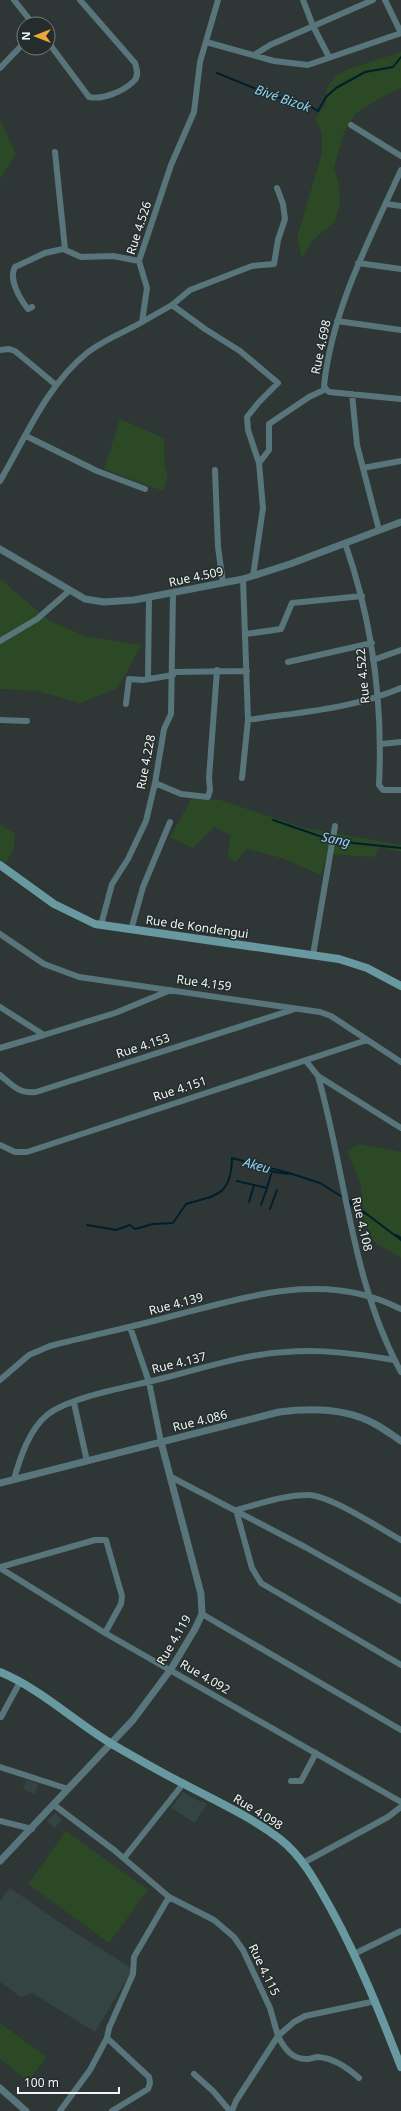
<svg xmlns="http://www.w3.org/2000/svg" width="401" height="2111" viewBox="0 0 401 2111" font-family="'Noto Sans',sans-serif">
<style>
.built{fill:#334442}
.green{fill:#2a4924}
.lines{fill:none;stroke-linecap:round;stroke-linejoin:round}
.stream{stroke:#001f2d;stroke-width:2}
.minor{stroke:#57757a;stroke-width:6}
.tertiary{stroke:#57757a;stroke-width:7}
.secondary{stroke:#6899a0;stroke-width:8}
.labels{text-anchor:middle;stroke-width:3;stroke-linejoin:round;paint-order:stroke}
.street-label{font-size:12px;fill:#f0f6f5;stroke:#242d2c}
.water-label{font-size:13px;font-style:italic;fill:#8cd3f6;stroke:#242d2c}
</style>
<rect width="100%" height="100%" fill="#2e3736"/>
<path class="built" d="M 27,1780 L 38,1784 L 35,1794 L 23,1789 Z
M 183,1792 L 199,1801 L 207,1803 L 195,1823 L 171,1808 Z
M 55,1813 L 62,1820 L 54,1828 L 47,1821 Z
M 10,1888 L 71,1930 L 133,1969 L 95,2032 L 32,1993 L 21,1997 L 0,1982 L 0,1901 Z"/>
<path class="green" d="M 401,52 L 401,88 L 389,93 L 356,113 L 344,132 L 334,168 L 339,185 L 340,203 L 335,222 L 314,239 L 302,258 L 297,238 L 322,153 L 322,134 L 315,118 L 326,104 L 327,87 L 335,76 L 348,69 Z
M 0,120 L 16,154 L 0,179 Z
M 120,419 L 164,438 L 165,468 L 168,474 L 163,491 L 104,469 Z
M 0,579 L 50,621 L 85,636 L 141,645 L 118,688 L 80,703 L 37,691 L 0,689 Z
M 192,798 L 220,800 L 301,827 L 401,845 L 401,852 L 380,847 L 374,857 L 327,854 L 321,875 L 282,858 L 247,849 L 236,862 L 228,858 L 230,835 L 214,827 L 193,848 L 170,837 Z
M 0,824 L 15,834 L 14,848 L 6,863 L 0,858 Z
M 359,1144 L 401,1152 L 401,1258 L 374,1242 L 364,1218 L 361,1186 L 347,1151 Z
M 66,1831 L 148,1890 L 109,1943 L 28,1884 Z
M 0,2023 L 47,2057 L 28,2081 L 0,2059 Z"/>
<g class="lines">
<path class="stream" d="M 217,73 L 276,97 L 306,104 L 318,111 L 326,97 L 336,88 L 365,72 L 393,67 L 401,57
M 273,820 L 334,841 L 401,848
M 243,1163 L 274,1172 L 288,1174
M 237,1181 L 267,1188 L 261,1205
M 267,1188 L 271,1174
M 348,1200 L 401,1240
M 249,1202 L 254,1185
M 350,1204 L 366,1214
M 270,1209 L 277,1190
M 87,1225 L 116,1230 L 130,1225 L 135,1229 L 153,1224 L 173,1223 L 186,1204 C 217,1195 231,1196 232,1158 L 289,1173 L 320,1183 L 344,1198
M 396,1235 L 401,1238"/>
<path class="minor" d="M 14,0 L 33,24
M 303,0 L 313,26 L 329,57
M 48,42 L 89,97 C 103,100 124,91 134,81 C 139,76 137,69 135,63 L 80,0
M 206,42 L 274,61 L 308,65 L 401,33 L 385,0
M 254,55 L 270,45 L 373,0
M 0,68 L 24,43
M 351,125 L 401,156
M 55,152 L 65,249
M 387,204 L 401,206
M 358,263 L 401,269
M 172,305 L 205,329 L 240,351 L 278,383 L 259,402 L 247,417 L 248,430 L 259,463
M 32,307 L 28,309 C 20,299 8,279 15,267 L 45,253 L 63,249 L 81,257 L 113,256 L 139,261
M 337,321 L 401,330
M 142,322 L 172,305 L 190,290 L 252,266 L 274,264 L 278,240 L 285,219 L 283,204 L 277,188
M 0,350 L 9,349 L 15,351 L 56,385
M 326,389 L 329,392 L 401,399
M 352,394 L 357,445 L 379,530
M 26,436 L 97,471 L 145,489
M 363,468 L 401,461
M 215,470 L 218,547 L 223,583
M 0,481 C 26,437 46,386 87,353 C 103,340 125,332 142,322 L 147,288 L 139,261 L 171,165 L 194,112 L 200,62 L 218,0
M 345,543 C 372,620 383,703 379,785 L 383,790 L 401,790
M 253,576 L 263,508 L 259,463 L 269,450 L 269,424 L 309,397 L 326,389 L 324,386 C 332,309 370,239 401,170
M 246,634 L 281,629 L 292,603 L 362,596
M 0,641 L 37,619 L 69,591
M 373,660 L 401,650
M 288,662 L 372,643
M 173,672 L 247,671
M 148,678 L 149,598
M 126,704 L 129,679 L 143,680 L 173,675
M 0,720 L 27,721
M 248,720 C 300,712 352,709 401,688
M 381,744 L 401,742
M 242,778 L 248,720 L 243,579
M 155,783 L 181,794 L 208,797 L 210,790 L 209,778 L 217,670
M 101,925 L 112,884 L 128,859 L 146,821 L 155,783 L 164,729 L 171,714 L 173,593
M 131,930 L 143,887 L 170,822
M 0,934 L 44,964 L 79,977 L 320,1012 L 331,1016 L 401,1062
M 313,955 L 335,826
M 0,1007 L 44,1035 L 115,1013 L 171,990
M 0,1048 L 44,1035
M 306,1061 L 318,1076 L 401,1128
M 0,1075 C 12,1085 19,1094 36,1092 L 295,1009
M 318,1076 C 346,1174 351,1281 401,1372
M 0,1145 L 15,1152 L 27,1152 L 367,1040
M 130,1327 L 149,1382 L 161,1442
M 0,1380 L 29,1355 L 50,1346 C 93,1335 137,1326 180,1314 C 255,1295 327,1271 401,1309
M 74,1403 L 87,1461
M 171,1477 L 305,1547 L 401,1601
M 14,1479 C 20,1458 29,1430 47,1415 C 70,1396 134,1386 164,1378 C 204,1368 245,1354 286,1352 C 322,1349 358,1354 394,1360
M 401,1540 C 381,1529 330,1495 308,1495 C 284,1495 259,1504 236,1510 L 252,1568 L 261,1583 L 401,1665
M 0,1567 L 95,1540 L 106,1540 L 122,1596 L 121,1604 L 105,1633
M 0,1568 L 105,1633 L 401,1802
M 202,1614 L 401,1730
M 1,1717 L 20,1682
M 0,1767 L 68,1789
M 291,1781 L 301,1781 L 316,1753
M 54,1805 L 114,1850 L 169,1897 L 214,1920 L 234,1937 L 243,1950 L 270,2008 L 278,2036 L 294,2022 L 305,2016 L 376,2001
M 0,1821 L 32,1829
M 124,1858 L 183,1784
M 303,1863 L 388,1817 L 401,1807
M 354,1954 L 401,1931
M 278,2036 C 284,2048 292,2060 308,2059 C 311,2059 314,2057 318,2057 C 333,2058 348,2068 359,2078
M 107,2038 L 149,2077 L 150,2083 L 148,2089 L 112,2111
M 194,2074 L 213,2091 L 230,2111
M 60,2111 L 90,2070 L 107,2038 L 109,2028 L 133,1974 L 134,1957 L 169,1897
M 232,2111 L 236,2101 L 278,2036"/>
<path class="tertiary" d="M 0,549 L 85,599 L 104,602 L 134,600 L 243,579 L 290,564 L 401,522
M 0,1483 L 279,1412 C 309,1408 345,1408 373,1423 C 383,1428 392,1435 401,1441
M 0,1861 L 133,1720 L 171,1669 L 195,1629 L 202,1614 L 201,1594 L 161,1442
M 0,2088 L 26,2111"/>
<path class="secondary" d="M 0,865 L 54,904 L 95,924 L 339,959 L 367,968 L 401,986
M 0,1672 C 43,1690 77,1724 117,1747 C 140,1760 162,1773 186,1785 C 218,1802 251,1817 280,1839 C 303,1857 317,1884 331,1909 C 359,1960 380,2013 401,2067"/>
</g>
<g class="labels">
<g class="street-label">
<text transform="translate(139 228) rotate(-72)" y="4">Rue 4.526</text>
<text transform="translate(321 347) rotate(-78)" y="4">Rue 4.698</text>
<text transform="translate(196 577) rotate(-12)" y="4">Rue 4.509</text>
<text transform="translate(363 676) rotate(-95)" y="4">Rue 4.522</text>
<text transform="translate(146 762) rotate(-79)" y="4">Rue 4.228</text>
<text transform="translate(197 927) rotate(8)" y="4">Rue de Kondengui</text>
<text transform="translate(204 983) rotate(8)" y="4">Rue 4.159</text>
<text transform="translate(143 1046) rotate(-18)" y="4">Rue 4.153</text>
<text transform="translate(180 1089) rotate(-18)" y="4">Rue 4.151</text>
<text transform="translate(362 1224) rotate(77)" y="4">Rue 4.108</text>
<text transform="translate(176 1304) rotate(-15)" y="4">Rue 4.139</text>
<text transform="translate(179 1363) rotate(-14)" y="4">Rue 4.137</text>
<text transform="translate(200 1421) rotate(-14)" y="4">Rue 4.086</text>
<text transform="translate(174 1640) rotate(-60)" y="4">Rue 4.119</text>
<text transform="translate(205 1677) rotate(30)" y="4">Rue 4.092</text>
<text transform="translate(258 1812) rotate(32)" y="4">Rue 4.098</text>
<text transform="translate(264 1970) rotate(64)" y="4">Rue 4.115</text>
</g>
<g class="water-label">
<text transform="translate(283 98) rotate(19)" y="5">Bivé Bizok</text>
<text transform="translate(336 839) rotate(12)" y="5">Sang</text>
<text transform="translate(257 1165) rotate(16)" y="5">Akeu</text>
</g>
</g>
<g transform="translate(36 36) rotate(270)"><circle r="19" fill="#242d2c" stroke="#767d7c"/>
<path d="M0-3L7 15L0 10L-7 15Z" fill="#eea73d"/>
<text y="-6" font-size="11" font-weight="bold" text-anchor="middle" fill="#f0f6f5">N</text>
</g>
<path d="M18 2087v6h101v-6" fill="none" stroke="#f0f6f5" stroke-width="2"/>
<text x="24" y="2087" font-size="12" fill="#f0f6f5" stroke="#242d2c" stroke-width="3" paint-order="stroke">100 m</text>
</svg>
